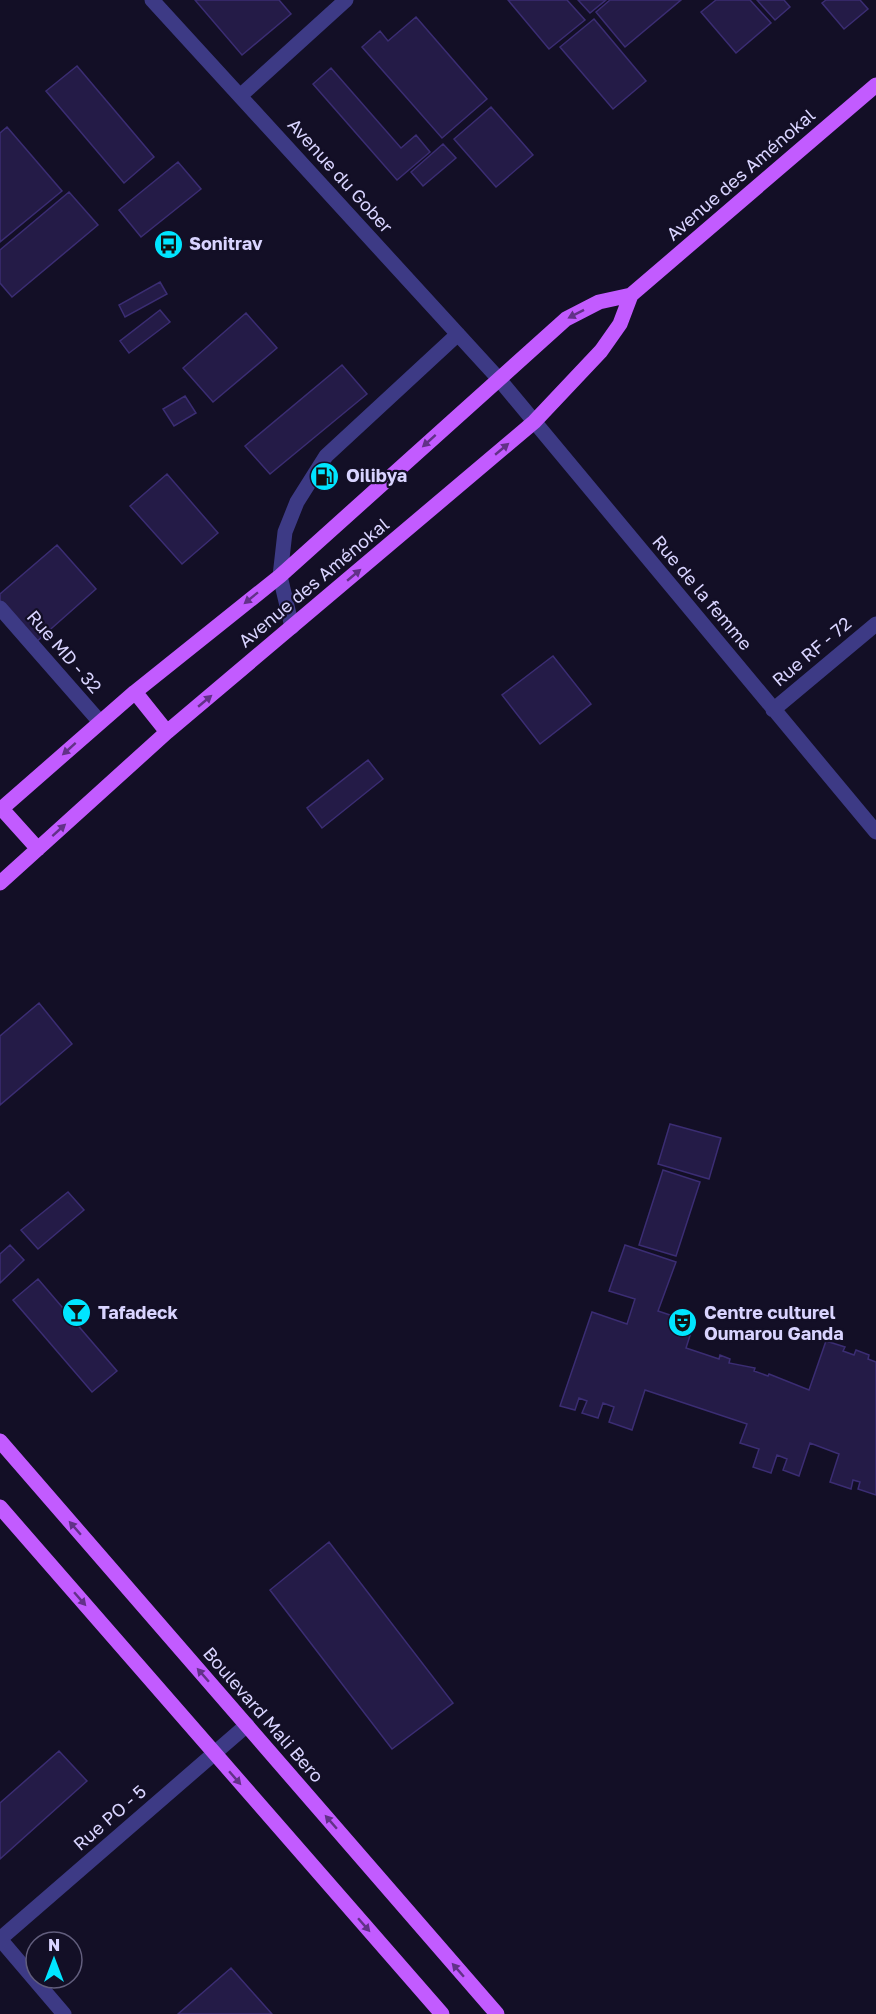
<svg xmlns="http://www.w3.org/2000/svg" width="876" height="2014" viewBox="0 0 876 2014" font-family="'Golos Text',sans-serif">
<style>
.building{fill:#241b47;stroke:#3b2d73;stroke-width:1.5}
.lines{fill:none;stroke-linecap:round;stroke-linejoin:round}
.minor{stroke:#3d3a85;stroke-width:15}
.major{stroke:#c25bff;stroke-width:15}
.oneway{fill:#623188}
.labels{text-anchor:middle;stroke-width:4.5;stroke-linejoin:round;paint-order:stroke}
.street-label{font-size:18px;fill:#d9d4ff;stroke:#130f26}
.poi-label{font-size:18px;font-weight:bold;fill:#d9d4ff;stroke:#130f26;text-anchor:start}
</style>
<rect width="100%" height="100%" fill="#130f26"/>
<path class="building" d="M 195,0 L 279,0 L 291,14 L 242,55 Z
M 508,0 L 567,0 L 585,20 L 549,49 Z
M 578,0 L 606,0 L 590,13 Z
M 610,0 L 681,0 L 625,47 L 596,12 Z
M 716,0 L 750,0 L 771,23 L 736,53 L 701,12 Z
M 757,0 L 784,0 L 790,7 L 775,20 Z
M 826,0 L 860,0 L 868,9 L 844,29 L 822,3 Z
M 416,17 L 487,99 L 442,138 L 362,47 L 380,31 L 388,41 Z
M 594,19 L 646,81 L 613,109 L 560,47 Z
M 77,66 L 154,157 L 124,183 L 46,91 Z
M 331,68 L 401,148 L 416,135 L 430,152 L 397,180 L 313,84 Z
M 491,107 L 533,155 L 496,187 L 454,139 Z
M 7,127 L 62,191 L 0,242 L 0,133 Z
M 443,144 L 456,158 L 423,186 L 411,172 Z
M 178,162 L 201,189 L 141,237 L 119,210 Z
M 69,192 L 98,225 L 12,297 L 0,283 L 0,250 Z
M 160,282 L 167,294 L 125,317 L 119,305 Z
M 160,310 L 170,322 L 129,353 L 120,341 Z
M 246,313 L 277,348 L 213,402 L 183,368 Z
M 342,365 L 367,394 L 270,474 L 245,446 Z
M 185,396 L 196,413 L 174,426 L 163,409 Z
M 167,474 L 218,533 L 182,564 L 130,506 Z
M 57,545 L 96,589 L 35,643 L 0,603 L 0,594 Z
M 553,656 L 591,704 L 540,744 L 502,695 Z
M 368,760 L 383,779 L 322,828 L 307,808 Z
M 39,1003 L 72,1044 L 0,1105 L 0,1036 Z
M 670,1124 L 721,1138 L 709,1179 L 658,1164 Z
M 663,1170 L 700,1182 L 676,1256 L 639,1245 Z
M 68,1192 L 84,1210 L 38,1249 L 21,1230 Z
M 10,1245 L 24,1260 L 0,1283 L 0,1254 Z
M 625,1245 L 676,1262 L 658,1311 L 694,1323 L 686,1348 L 719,1359 L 720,1355 L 730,1359 L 729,1363 L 755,1368 L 754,1371 L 768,1376 L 769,1374 L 809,1390 L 826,1341 L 845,1347 L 843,1351 L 854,1355 L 856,1350 L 869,1355 L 868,1359 L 876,1362 L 876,1495 L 858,1489 L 860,1482 L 853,1480 L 851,1489 L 830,1482 L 839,1454 L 810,1443 L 799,1476 L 783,1470 L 787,1459 L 777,1455 L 771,1473 L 753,1467 L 759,1449 L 740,1443 L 747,1424 L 645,1390 L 632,1430 L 609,1422 L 614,1407 L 603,1403 L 598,1418 L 582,1413 L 587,1401 L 579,1398 L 575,1410 L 560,1406 L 592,1312 L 627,1324 L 635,1299 L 609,1291 Z
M 38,1279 L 117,1371 L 92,1392 L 13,1300 Z
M 329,1542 L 453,1703 L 392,1749 L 270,1590 Z
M 59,1751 L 87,1781 L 0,1859 L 0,1803 Z
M 231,1968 L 272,2014 L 178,2014 Z"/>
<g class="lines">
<path class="minor" d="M 152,0 L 498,378 L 876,832
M 240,96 L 346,0
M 0,608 L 100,722
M 292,627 L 280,576 L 285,532 L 297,502 L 326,456 L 458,334
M 773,710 L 876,624
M 0,1939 L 247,1725
M 0,1939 L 64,2014"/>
<path class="major" d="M 135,692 L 167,732
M 2,809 L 38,849
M 0,810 L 135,692 L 280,576 L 566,319 L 599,302 L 631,295 L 876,85
M 0,883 L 167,732 L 534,422 L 601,351 L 620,324 L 631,295
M 0,1441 L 497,2014
M 0,1507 L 442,2014"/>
</g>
<defs><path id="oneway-solid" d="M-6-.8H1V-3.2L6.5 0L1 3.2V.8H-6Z" transform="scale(1.5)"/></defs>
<g class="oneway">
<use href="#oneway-solid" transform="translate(576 314) rotate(153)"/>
<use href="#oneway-solid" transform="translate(429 441) rotate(138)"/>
<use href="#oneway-solid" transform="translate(502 449) rotate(-40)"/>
<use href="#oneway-solid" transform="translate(354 575) rotate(-40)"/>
<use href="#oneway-solid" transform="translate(251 598) rotate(141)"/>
<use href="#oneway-solid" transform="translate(205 701) rotate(-40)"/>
<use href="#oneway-solid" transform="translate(69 749) rotate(138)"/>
<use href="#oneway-solid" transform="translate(59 830) rotate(-42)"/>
<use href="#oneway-solid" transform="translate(75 1528) rotate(-131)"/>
<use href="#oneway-solid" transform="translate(80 1599) rotate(49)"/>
<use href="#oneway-solid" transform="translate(203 1675) rotate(-131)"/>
<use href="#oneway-solid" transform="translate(235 1778) rotate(49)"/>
<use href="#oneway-solid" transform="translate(331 1822) rotate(-131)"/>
<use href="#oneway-solid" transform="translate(364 1925) rotate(49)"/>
<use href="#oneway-solid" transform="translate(458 1970) rotate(-131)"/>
</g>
<defs>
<symbol id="bus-disc" viewBox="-11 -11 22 22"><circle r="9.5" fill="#00e5ff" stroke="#130f26"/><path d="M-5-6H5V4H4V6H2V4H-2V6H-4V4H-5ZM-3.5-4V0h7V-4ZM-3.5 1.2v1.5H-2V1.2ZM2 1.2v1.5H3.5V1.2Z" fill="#111"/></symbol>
<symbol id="fuel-disc" viewBox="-11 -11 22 22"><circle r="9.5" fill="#00e5ff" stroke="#130f26"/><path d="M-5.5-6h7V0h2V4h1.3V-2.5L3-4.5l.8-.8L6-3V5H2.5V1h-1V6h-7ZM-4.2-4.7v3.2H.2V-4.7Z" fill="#111"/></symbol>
<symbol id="bar-disc" viewBox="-11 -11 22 22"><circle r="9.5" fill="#00e5ff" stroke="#130f26"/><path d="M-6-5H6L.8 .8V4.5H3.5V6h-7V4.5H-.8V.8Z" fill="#111"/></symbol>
<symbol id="theatre-disc" viewBox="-11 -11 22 22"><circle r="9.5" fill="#00e5ff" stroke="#130f26"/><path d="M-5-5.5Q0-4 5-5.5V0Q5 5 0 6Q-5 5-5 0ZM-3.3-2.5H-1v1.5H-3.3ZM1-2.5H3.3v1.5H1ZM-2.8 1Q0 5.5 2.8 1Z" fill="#111"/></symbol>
</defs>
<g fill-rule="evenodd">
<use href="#bus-disc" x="152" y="228" width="33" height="33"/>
<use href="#fuel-disc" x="308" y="460" width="33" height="33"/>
<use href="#bar-disc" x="60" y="1296" width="33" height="33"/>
<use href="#theatre-disc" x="666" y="1306" width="33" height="33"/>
</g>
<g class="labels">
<g class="street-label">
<text transform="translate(741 175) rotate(-41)" y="6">Avenue des Aménokal</text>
<text transform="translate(340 176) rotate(48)" y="6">Avenue du Gober</text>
<text transform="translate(314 583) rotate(-40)" y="6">Avenue des Aménokal</text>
<text transform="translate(702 593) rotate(50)" y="6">Rue de la femme</text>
<text transform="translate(64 652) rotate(49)" y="6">Rue MD - 32</text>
<text transform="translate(812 652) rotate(-40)" y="6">Rue RF - 72</text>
<text transform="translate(263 1715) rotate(49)" y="6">Boulevard Mali Bero</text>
<text transform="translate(110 1818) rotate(-41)" y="6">Rue PO - 5</text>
</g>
<g class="poi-label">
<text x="189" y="250">Sonitrav</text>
<text x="346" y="482">Oilibya</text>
<text x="98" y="1319">Tafadeck</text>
<text x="704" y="1319">Centre culturel<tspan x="704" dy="21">Oumarou Ganda</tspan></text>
</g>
</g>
<g transform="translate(54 1960)"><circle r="28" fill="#130f26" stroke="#625e7d" stroke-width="1.5"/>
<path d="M0-4.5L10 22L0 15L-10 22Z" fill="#00e5ff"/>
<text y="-9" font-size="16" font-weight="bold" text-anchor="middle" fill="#d9d4ff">N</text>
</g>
</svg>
